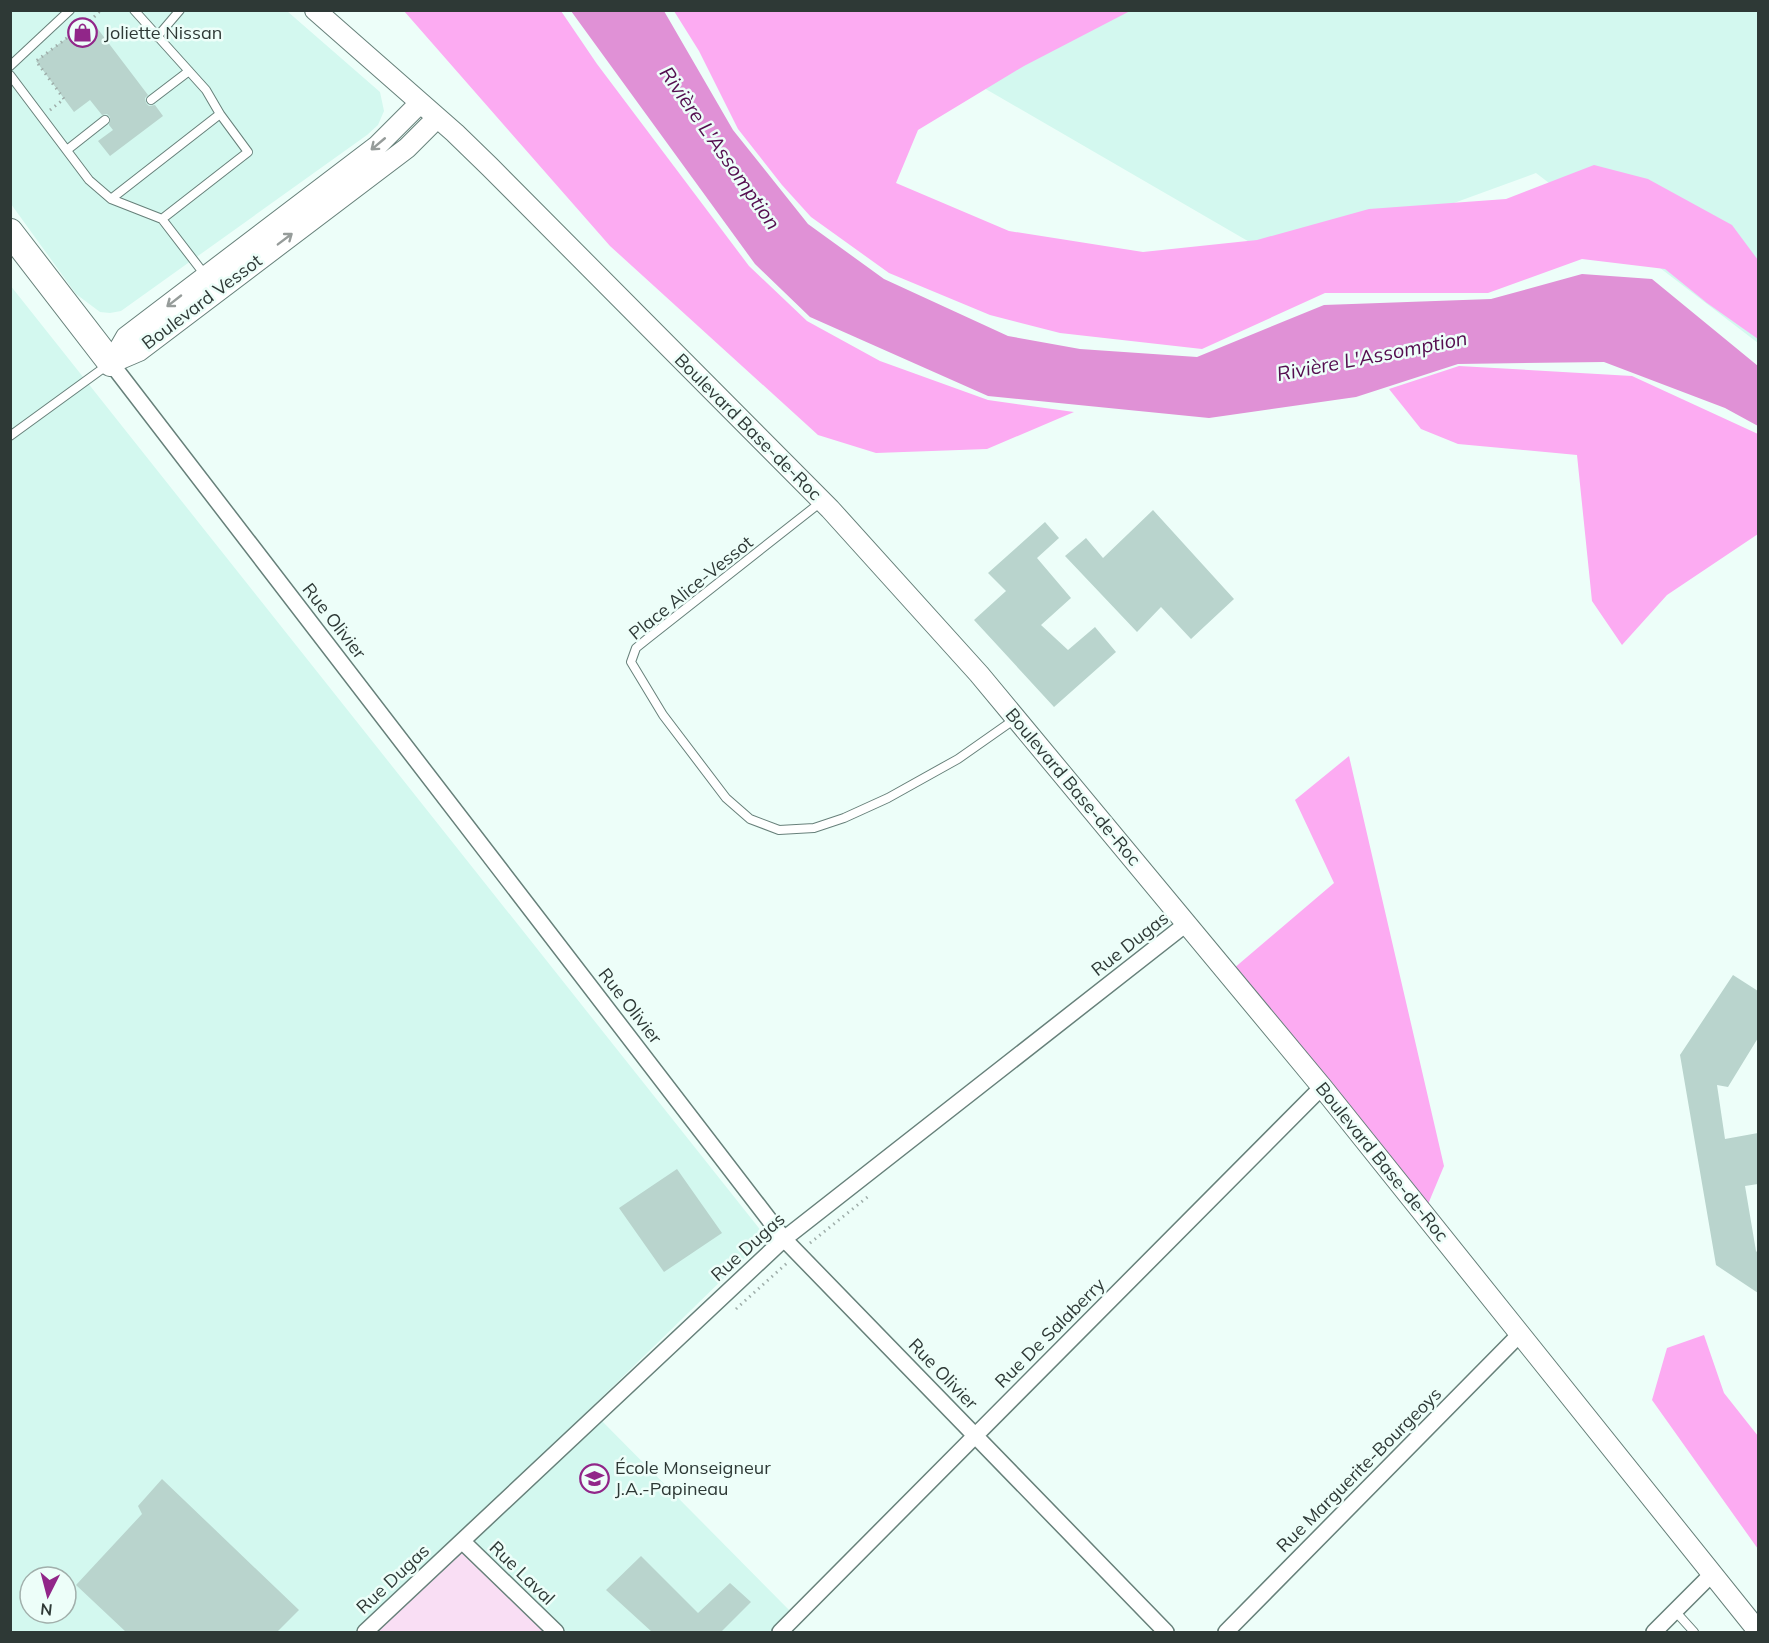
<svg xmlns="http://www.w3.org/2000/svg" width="1769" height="1643" viewBox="0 0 1769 1643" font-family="Mulish,sans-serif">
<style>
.built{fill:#d3f8ef;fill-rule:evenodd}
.green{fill:#f9def4}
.forest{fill:#fcabf2}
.water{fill:#e091d6}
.building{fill:#b9d4cd}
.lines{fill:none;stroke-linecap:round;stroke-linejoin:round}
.service-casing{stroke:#67807a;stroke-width:10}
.minor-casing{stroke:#67807a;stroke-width:18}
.tertiary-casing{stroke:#67807a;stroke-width:22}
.trunk-casing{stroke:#67807a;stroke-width:28}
.path{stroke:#9eada9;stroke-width:3;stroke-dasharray:1.5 4.5;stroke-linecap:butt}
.service{stroke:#fff;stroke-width:8}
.minor{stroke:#fff;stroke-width:15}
.tertiary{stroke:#fff;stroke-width:20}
.trunk{stroke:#fff;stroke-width:26}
.oneway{stroke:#969c9a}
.labels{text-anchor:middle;stroke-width:5;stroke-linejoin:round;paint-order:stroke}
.poi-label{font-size:18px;fill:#2e3936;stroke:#edfef9;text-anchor:start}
.street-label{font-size:18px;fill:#2e3936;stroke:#edfef9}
.water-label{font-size:20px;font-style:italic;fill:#540d4f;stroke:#edfef9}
</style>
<rect width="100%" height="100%" fill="#edfef9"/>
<path class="built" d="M 10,11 L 287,11 L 380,92 L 384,111 L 378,125 L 367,135 L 121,311 L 110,313 L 100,312 L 76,294 L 11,204 Z
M 901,11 L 1758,11 L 1758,343 L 1536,173 L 1377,231 L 1265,251 L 934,59 Z
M 10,285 L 766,1237 L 361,1632 L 11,1632 ZM 30,1577 L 66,1577 L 66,1613 L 30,1613 Z
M 596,1415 L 796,1617 L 780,1632 L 556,1632 L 462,1541 Z"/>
<path class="green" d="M 462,1541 L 556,1632 L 368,1632 Z"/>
<path class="forest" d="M 404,11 L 561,11 L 597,64 L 749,266 L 807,321 L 880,361 L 988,400 L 1074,412 L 987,449 L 876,453 L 818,435 L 610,246 Z
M 674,11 L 1130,11 L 1024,66 L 918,130 L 896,183 L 1009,231 L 1143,252 L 1257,240 L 1369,209 L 1506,199 L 1594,165 L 1648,179 L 1732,225 L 1758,260 L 1758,339 L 1707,303 L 1665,269 L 1582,259 L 1488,293 L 1325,293 L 1202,349 L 1060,333 L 990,315 L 889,273 L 811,217 L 782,185 L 738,129 L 699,51 Z
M 1459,366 L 1632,376 L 1758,434 L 1758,534 L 1667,595 L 1622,645 L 1592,601 L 1577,455 L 1458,444 L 1421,429 L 1389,389 Z
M 1349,756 L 1444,1166 L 1426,1209 L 1233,969 L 1334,883 L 1295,800 Z
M 1704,1335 L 1724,1393 L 1758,1436 L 1758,1549 L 1652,1400 L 1667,1348 Z"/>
<path class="water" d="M 571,11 L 664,11 L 733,130 L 808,224 L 884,279 L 1008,336 L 1080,349 L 1197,357 L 1324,305 L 1491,299 L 1582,274 L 1652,279 L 1758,366 L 1758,426 L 1725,408 L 1604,362 L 1458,364 L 1356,397 L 1209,418 L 988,396 L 810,317 L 755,264 Z"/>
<path class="building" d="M 91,20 L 148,95 L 145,98 L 146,103 L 149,106 L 155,105 L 163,116 L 110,156 L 98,141 L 113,130 L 109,125 L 110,117 L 107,114 L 102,115 L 90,100 L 74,112 L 36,61 Z
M 1153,510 L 1234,599 L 1191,639 L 1161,607 L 1137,632 L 1065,556 L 1086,538 L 1103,558 Z
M 1045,522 L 1059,538 L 1037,558 L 1071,598 L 1041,625 L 1068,650 L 1095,627 L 1116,652 L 1054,707 L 974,620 L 1006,591 L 988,573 Z
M 1733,975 L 1758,991 L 1758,1038 L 1728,1087 L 1717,1085 L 1725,1139 L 1758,1133 L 1758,1184 L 1745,1186 L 1756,1251 L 1758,1253 L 1758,1293 L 1716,1265 L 1680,1055 Z
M 677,1169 L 722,1233 L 664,1272 L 619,1208 Z
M 162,1479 L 299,1610 L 277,1632 L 126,1632 L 76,1585 L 142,1514 L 138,1506 Z
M 641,1556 L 698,1613 L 730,1583 L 751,1602 L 721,1632 L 652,1632 L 606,1590 Z"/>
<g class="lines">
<defs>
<path id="service" d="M 134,10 L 206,90 L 220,114
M 157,37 L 180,10
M 10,66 L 70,10
M 10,75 L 89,180 L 111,199
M 151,100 L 189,71
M 67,150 L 105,120
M 162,219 L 248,152 L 220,114 L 111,199 L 162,219 L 205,275
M 10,436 L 109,364
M 821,502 L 647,639 L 636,648 L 631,662 L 663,715 L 726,798 L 750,819 L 779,830 L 814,828 L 844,818 L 888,798 L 958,759 L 1015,719
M 1675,1611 L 1694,1632"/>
<path id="minor" d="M 111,363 L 784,1239 L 1166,1632
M 462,1541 L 556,1632
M 365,1632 L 784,1239 L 1186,924
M 780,1632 L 1322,1087
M 1226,1632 L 1520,1334
M 1654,1632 L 1712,1574"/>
<path id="tertiary" d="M 315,10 L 455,133 L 490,167 L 830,509 L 979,674 L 1322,1087 L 1758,1631
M 111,363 L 139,351 L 407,148 L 437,118
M 111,363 L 126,337 L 377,146 L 420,103"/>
<path id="trunk" d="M 10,232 L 111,363"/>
</defs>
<use href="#service" class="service-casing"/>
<use href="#minor" class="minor-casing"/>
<use href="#tertiary" class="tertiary-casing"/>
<use href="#trunk" class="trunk-casing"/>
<path class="path" d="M 50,110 L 64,99 L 36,61 L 91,20 L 101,10
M 810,1243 L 870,1195
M 736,1309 L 787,1263"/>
<use href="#service" class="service"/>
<use href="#minor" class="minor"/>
<use href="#tertiary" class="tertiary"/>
<use href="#trunk" class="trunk"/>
</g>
<defs><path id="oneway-shaft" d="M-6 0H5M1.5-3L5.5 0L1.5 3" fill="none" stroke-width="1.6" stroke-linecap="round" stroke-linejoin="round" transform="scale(1.5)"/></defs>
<g class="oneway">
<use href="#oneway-shaft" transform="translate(378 144) rotate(140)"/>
<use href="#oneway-shaft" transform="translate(285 239) rotate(-37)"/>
<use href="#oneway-shaft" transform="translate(174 301) rotate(142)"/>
</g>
<defs>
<symbol id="shop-ring" viewBox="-11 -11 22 22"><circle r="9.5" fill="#edfef9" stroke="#912689" stroke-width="1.5"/><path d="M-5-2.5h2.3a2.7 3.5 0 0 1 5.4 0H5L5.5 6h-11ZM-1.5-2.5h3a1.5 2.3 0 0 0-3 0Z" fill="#912689"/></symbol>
<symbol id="school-ring" viewBox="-11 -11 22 22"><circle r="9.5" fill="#edfef9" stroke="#912689" stroke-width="1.5"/><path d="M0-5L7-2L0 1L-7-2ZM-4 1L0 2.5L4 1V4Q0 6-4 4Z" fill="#912689"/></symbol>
</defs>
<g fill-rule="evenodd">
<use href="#shop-ring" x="66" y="16" width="33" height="33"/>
<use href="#school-ring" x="578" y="1462" width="33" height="33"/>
</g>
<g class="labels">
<g class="poi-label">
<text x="104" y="39">Joliette Nissan</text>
<text x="615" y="1474">École Monseigneur<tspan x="615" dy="21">J.A.-Papineau</tspan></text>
</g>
<g class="street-label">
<text transform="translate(202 302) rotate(-37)" y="6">Boulevard Vessot</text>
<text transform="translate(748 427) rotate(45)" y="6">Boulevard Base-de-Roc</text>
<text transform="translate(691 588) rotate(-39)" y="6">Place Alice-Vessot</text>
<text transform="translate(334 621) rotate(52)" y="6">Rue Olivier</text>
<text transform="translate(1073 787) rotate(50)" y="6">Boulevard Base-de-Roc</text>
<text transform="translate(1130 944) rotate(-38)" y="6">Rue Dugas</text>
<text transform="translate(630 1006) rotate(52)" y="6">Rue Olivier</text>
<text transform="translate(1382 1162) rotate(51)" y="6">Boulevard Base-de-Roc</text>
<text transform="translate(748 1247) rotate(-42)" y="6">Rue Dugas</text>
<text transform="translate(1050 1333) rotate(-45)" y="6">Rue De Salaberry</text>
<text transform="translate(943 1374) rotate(46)" y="6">Rue Olivier</text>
<text transform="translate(1359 1470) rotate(-45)" y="6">Rue Marguerite-Bourgeoys</text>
<text transform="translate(522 1573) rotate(44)" y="6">Rue Laval</text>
<text transform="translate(393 1579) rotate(-43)" y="6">Rue Dugas</text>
</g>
<g class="water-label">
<text transform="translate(720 148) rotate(55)" y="7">Rivière L'Assomption</text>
<text transform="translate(1372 356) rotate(-11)" y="7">Rivière L'Assomption</text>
</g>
</g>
<rect width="1769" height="1643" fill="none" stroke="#2e3936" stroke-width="24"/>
<g transform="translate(48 1595) rotate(186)"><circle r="28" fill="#edfef9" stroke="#a1afab" stroke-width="1.5"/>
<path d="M0-4.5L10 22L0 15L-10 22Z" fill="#912689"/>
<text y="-9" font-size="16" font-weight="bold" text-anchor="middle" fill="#2e3936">N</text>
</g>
</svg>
